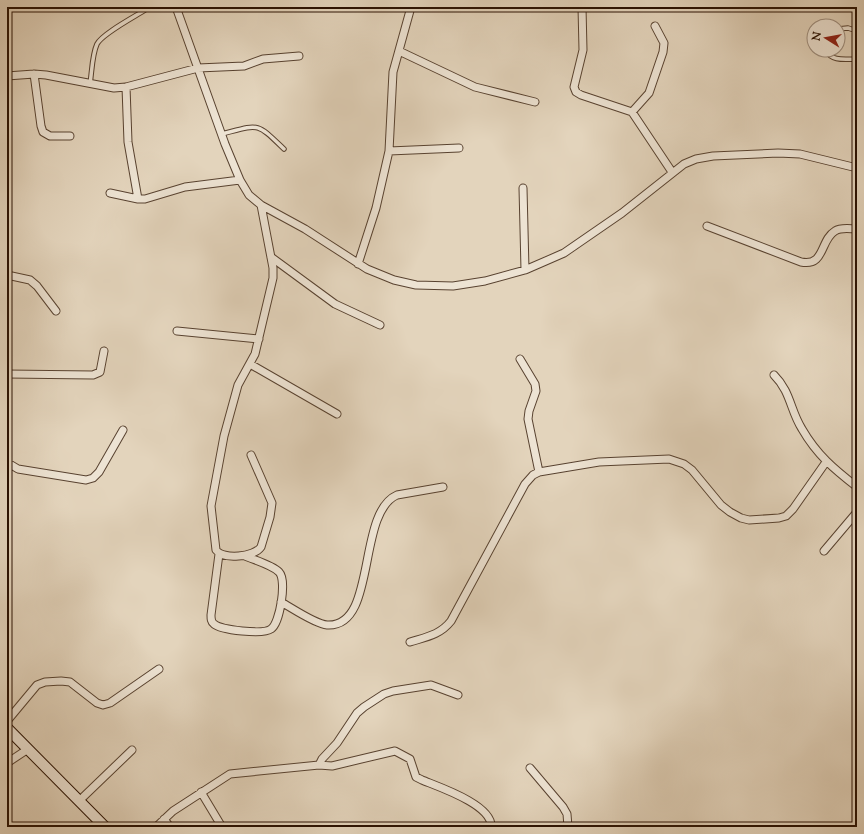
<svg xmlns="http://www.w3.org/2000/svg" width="864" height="834" viewBox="0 0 864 834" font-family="'Sorts Mill Goudy',serif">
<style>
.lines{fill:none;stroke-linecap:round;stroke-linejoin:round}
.lane-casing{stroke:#584230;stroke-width:5.5}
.street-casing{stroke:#584230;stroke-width:9}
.secondary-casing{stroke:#2a1102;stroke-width:12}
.lane{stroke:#ede3d3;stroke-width:3.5}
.street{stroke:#ede3d3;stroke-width:7}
.secondary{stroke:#ede3d3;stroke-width:10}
</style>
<rect width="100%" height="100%" fill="#e3d4bc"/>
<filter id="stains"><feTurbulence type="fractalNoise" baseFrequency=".005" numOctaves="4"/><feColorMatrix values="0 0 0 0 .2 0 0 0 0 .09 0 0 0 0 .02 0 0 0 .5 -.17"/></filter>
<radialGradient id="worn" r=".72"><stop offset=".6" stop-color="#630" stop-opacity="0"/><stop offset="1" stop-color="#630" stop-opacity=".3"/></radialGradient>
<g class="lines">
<defs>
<path id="lane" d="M 838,29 L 848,28 L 857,31
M 826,50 C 831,62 846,59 857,59
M 90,84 C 92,71 92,55 97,44 C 102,34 134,17 145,10
M 222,134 C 260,124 256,122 284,149"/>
<path id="street" d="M 176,7 L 225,144 L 240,180 L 249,195 L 261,205 L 305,229 L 367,269 L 394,280 L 416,285 L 453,286 L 485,281 L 525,270 L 564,253 L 622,213 L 684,164 L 696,159 L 713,156 L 778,153 L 800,154 L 857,168
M 582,7 L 583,50 L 574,87 L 576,92 L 581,95 L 632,112 L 672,172
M 399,51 L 475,87 L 535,102
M 34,74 L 41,126 L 43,132 L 50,136 L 70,136
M 7,76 L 34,74 L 46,75 L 114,88 L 126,87 L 198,68 L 244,66 L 263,59 L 299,56
M 126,87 L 128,142 L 138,199
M 632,112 L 649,93 L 663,52 L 664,43 L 655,26
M 389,151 L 459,148
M 523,188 L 525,270
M 110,193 L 138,199 L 145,199 L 185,187 L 240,180
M 707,226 L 801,262 C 825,267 820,240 835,231 C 841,227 850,229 857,229
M 271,257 L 335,304 L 380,325
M 358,264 L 376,208 L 389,151 L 393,72 L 411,7
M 7,275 L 30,280 L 37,286 L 56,311
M 177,331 L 259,339
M 520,359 L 535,384 L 536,391 L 529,411 L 528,419 L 539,472
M 250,364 L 337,414
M 7,374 L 93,375 L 100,372 L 104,351
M 774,375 C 791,392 790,410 802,429 C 817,455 834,469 857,487
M 251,455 L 272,503 L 270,517 L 261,547 C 254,557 223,560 216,550 L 211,506 L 224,436 L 238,385 L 255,354 L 273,278 L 273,268 L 261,205
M 7,459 L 8,463 L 18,469 L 86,480 L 93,478 L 99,472 L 123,430
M 824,551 L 857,512
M 219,554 L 211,615 C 211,619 211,622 214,624 C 221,630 263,635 271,629 C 280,623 287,580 279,572 C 272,565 254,560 245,556
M 281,602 C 292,608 315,624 327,625 C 378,628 356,513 397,495 L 443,487
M 410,642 C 426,637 440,635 451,621 L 525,484 L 533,475 L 539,472 L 599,462 L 669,459 L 684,464 L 692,470 L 721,505 L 730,512 L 741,518 L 749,520 L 779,518 L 786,516 L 793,509 L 826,462
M 7,721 L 37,685 L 45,682 L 61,681 L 70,682 L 97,703 L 103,705 L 110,703 L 159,669
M 7,763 L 28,749
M 319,765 L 322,759 L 337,743 L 357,713 L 364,707 L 384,694 L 393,691 L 431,685 L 458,695
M 530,768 L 563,807 L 567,814 L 568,827
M 201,792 L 222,827
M 79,801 L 132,750
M 164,819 L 170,827
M 156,827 L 173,811 L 230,774 L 319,765 L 332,766 L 395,751 L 410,759 L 416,777 L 422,780 C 439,787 493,805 491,827"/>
<path id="secondary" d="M 7,728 L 105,827"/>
</defs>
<use href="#lane" class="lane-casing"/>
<use href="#street" class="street-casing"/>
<use href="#secondary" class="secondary-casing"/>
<use href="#lane" class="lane"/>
<use href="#street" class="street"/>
<use href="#secondary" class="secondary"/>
</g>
<rect width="864" height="834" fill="none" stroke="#e3d4bc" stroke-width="24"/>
<rect x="8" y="8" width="848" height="818" fill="none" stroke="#2a1102" stroke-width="2"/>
<rect x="12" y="12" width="840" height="810" fill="none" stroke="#2a1102"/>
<g transform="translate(826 38) rotate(281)"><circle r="19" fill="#ede3d3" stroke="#9f8f7f"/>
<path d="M0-3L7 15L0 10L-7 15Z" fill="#8f2418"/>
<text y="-6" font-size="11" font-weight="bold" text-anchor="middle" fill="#2a1102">N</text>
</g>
<rect width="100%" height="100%" filter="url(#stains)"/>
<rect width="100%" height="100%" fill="url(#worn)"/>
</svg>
